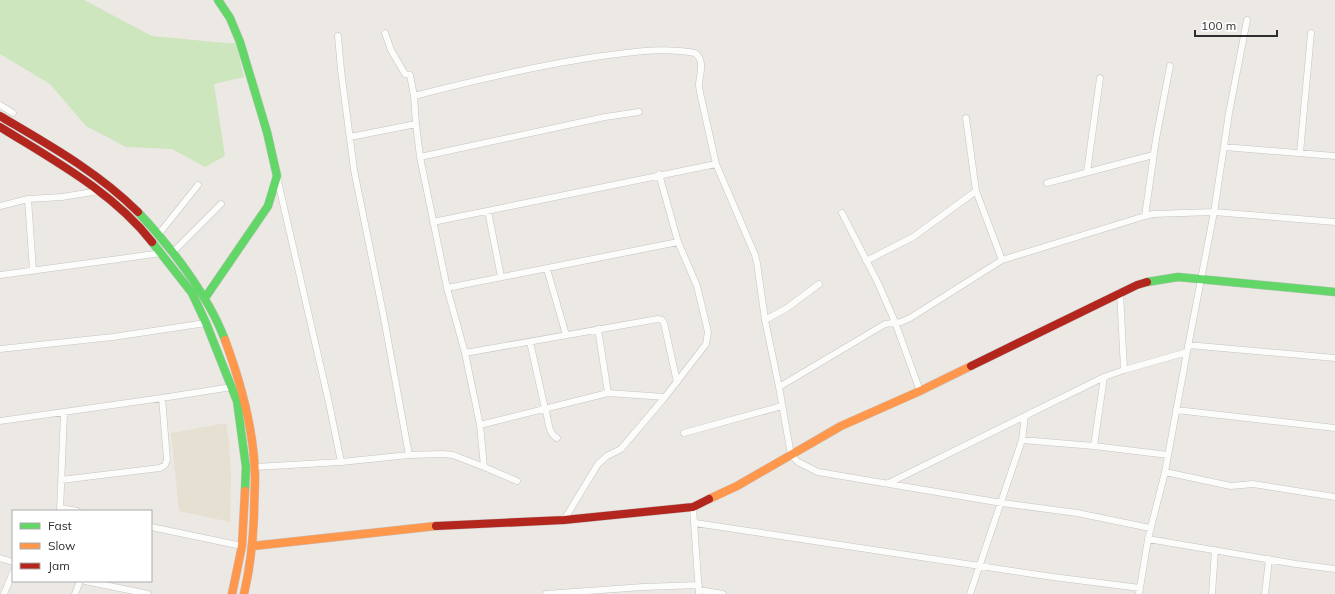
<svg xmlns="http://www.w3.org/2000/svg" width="1335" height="594" viewBox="0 0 1335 594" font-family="Mulish,sans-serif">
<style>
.education{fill:#e6e0d3}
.green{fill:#cee6be}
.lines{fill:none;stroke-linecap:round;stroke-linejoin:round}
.street-casing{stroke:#c5c4c5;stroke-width:7}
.fast-casing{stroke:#c5c4c5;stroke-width:9}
.slow-casing{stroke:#c5c4c5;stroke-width:9}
.jam-casing{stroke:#c5c4c5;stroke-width:9}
.street{stroke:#fcfcfb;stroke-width:6}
.fast{stroke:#63d668;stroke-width:8}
.slow{stroke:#ff974d;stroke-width:8}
.jam{stroke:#b3261e;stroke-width:8}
</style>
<rect width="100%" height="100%" fill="#ece8e4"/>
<path class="education" d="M 226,423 L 229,441 L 231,475 L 230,522 L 179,511 L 171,433 Z"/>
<path class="green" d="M 0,0 L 84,0 L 152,36 L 226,43 L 236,43 L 244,77 L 214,84 L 225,156 L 205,167 L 172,149 L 126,147 L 86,126 L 50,84 L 0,54 Z"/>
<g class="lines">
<defs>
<path id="street" d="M 385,33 L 391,50 L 405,74 L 410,75 L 414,96 L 416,124 L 420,157 L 447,288 L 465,353 L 480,425 L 484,467
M 338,36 L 341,70 L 354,170 L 383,313 L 409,455
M 414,96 C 476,80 538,65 602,56 C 633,52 663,47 695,53 C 705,60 700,74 699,84 C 699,88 700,93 701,97 L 716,164 L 755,255 L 757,263 L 765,320 L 779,387 L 791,455 L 798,462 L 818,472 L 1002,503 L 1077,513 L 1150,528
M 0,105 L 13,113
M 966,118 L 976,191 L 1002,260
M 350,137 L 416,124
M 1224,147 L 1335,156
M 1300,153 L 1311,33
M 420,157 L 605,117 L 639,112
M 1087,172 L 1100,78
M 277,177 L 329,403 L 341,462
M 1047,183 L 1153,155
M 28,199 L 33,271
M 0,206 L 28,199 L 62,197 L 99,191
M 488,211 L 501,277
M 842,213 L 878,283 L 895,322 L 920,391
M 1145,216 L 1156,139 L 1170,66
M 433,222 L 716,164
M 158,235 L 198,185
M 173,252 L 221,204
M 866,261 L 913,237 L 976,191
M 547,269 L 566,335
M 0,275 L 119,259 L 161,253
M 447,288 L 678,242
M 1120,292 L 1124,370
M 765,320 L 787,308 L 819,284
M 598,329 L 608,393
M 530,342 L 545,409 C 549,418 547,433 557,438
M 1188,345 L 1335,358
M 0,349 L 113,337 L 206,323
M 465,353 L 658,319 L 662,320 L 664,323 L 677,382
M 779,387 L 885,324 L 901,322 L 910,318 L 1002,260 L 1145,216 L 1153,214 L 1214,212 L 1335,222
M 1176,410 L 1335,428
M 0,421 L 162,398 L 232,387
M 480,425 L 608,393 L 665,397
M 684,433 L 782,406
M 1022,440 L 1094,446 L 1168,455
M 1094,446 L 1104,377
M 255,467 L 341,462 L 409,455 L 443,454 L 453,455 L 484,467 L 517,481
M 1165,472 L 1231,486 L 1253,484 L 1335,497
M 61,480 L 160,468 L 165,465 L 167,460 L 162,398
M 889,483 L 1104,377 L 1124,370 L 1187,352
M 693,507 L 699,594
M 61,508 L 77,511
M 60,511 L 64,412
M 564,520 L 598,464 L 607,456 L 621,449 L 665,397 L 706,344 L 708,332 L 697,286 L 678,242 L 659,174
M 695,523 L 1053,577 L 1140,588
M 151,527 L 242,546
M 1148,539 L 1296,564 L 1335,569
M 0,558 L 13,562
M 85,581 L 148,594
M 699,590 L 723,594
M 4,594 L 13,572
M 75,594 L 80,581
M 546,594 L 643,587 L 699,585
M 970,594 L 1022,440 L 1025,416
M 1139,594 L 1148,539 L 1165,472 L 1187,352 L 1214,212 L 1229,113 L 1247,20
M 1212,594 L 1215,550
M 1265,594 L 1269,559"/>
<path id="fast" d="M 138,212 C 171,247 208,295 225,340
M 152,242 L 192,293 L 206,323 L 237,401 L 246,467 L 245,491
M 1147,282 L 1178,277 L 1335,292
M 205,298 L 268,206 L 277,176 L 267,132 L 240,42 L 230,18 L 218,0"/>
<path id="slow" d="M 225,340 C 241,383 254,430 255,476 C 255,489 254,502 254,516 C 253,542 250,568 244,594
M 709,499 L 737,486 L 841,426 L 920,391 L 971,366
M 253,546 L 436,526
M 232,594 L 242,546 L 245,491"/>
<path id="jam" d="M 0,116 C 49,145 98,172 138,212
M 0,127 C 53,160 113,192 152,242
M 971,366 L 1137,285 L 1147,282
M 436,526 L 564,520 L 693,507 L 709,499"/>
</defs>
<use href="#street" class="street-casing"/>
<use href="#fast" class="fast-casing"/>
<use href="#slow" class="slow-casing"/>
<use href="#jam" class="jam-casing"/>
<use href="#street" class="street"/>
<use href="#fast" class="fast"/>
<use href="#slow" class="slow"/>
<use href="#jam" class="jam"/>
</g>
<rect x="12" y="510" width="140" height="72" fill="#ffffff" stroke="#ababab"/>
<rect x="20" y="523" width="20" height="6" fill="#63d668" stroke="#ababab"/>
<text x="48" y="530" font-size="12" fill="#2e2e2e">Fast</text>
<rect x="20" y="543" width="20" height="6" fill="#ff974d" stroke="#ababab"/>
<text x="48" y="550" font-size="12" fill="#2e2e2e">Slow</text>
<rect x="20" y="563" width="20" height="6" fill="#b3261e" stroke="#ababab"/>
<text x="48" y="570" font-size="12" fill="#2e2e2e">Jam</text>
<path d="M1195 30v6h82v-6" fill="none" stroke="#2e2e2e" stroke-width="2"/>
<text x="1201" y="30" font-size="12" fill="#2e2e2e" stroke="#ffffff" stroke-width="3" paint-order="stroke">100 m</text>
</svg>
